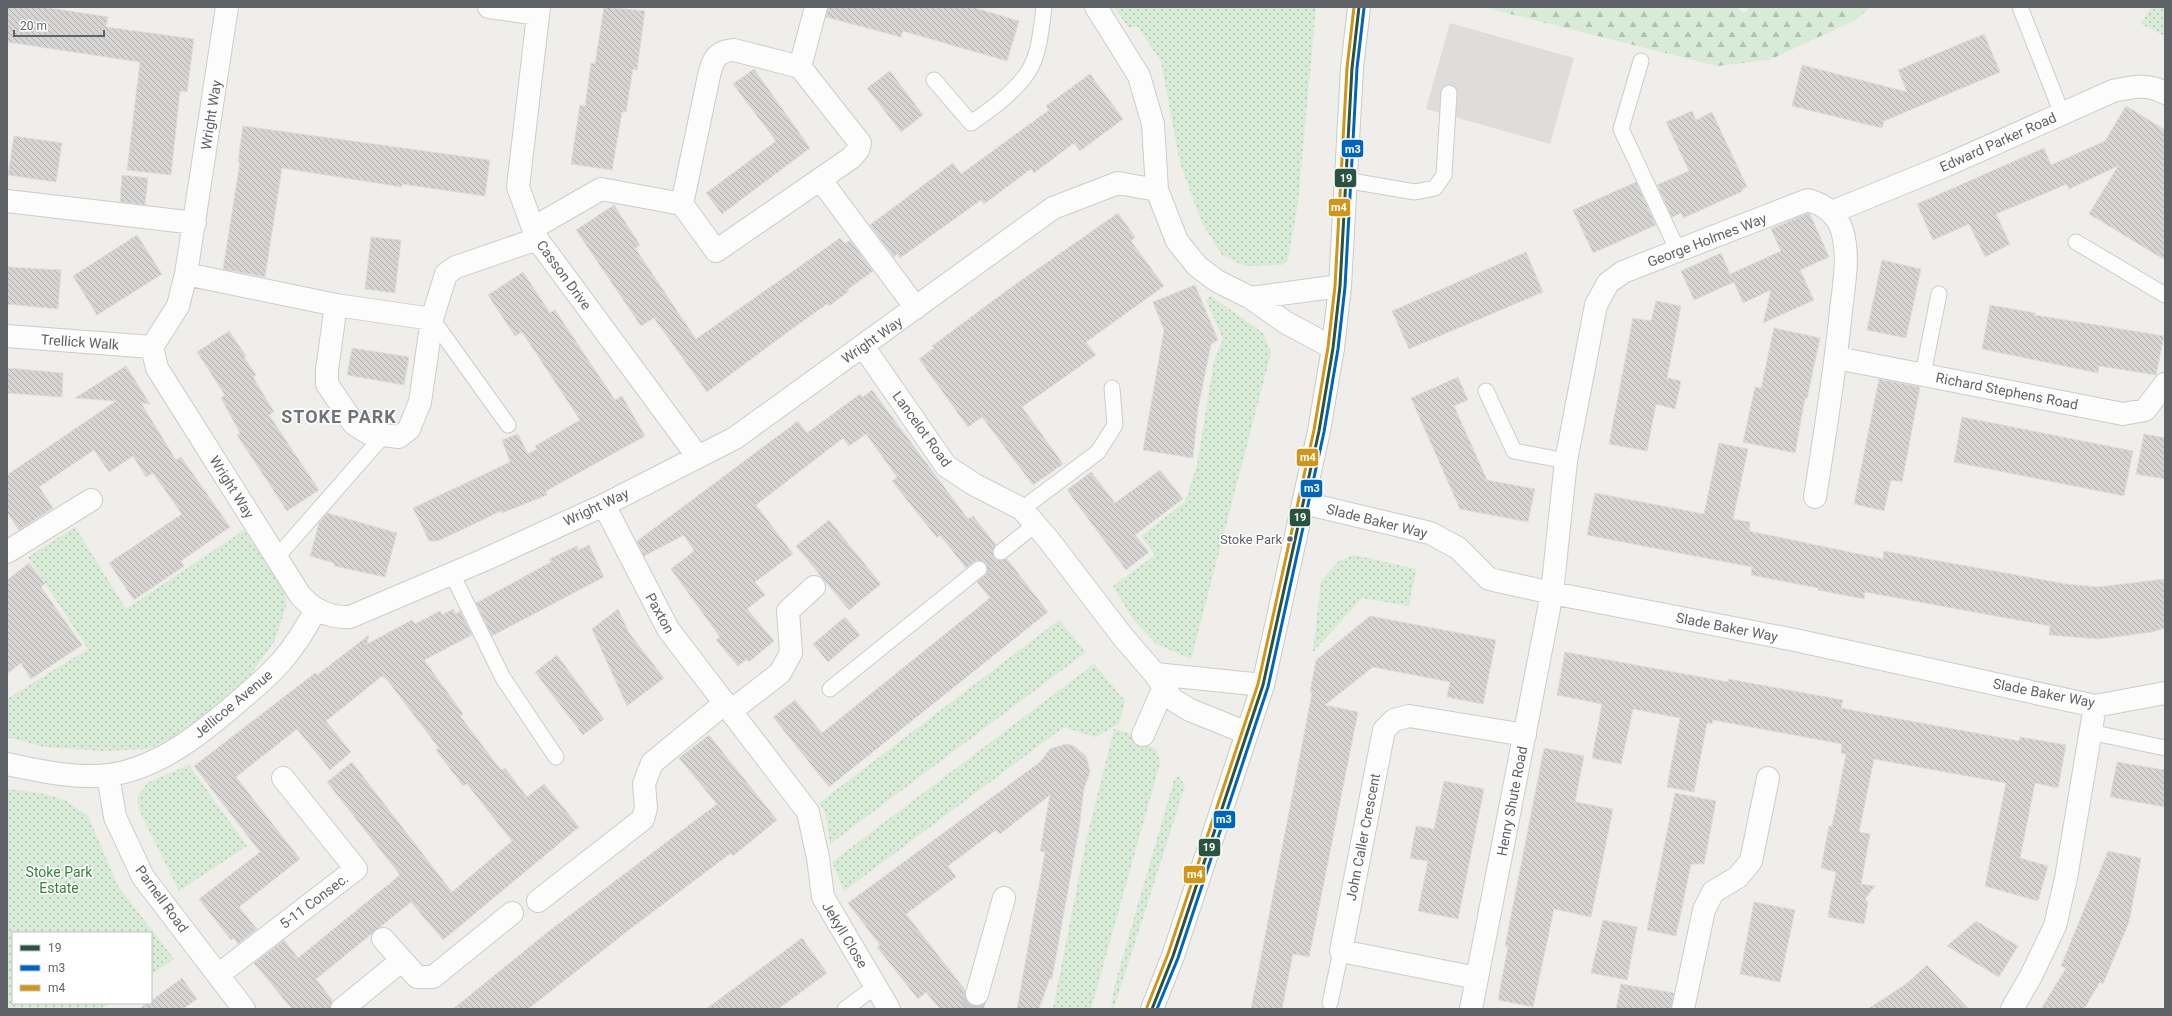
<svg xmlns="http://www.w3.org/2000/svg" width="2172" height="1016" viewBox="0 0 2172 1016" font-family="Roboto,sans-serif">
<style>
.industrial{fill:#dfddda}
.green{fill:url(#green-dots)}
.forest{fill:url(#forest-firs)}
.building{fill:url(#building-back-hatch);stroke:#deddd9}
.lines{fill:none;stroke-linecap:round;stroke-linejoin:round}
.street-tunnel{stroke:#cbcbca;stroke-width:22;stroke-dasharray:22 11;stroke-linecap:butt}
.lane-casing{stroke:#cbcccc;stroke-width:17}
.street-casing{stroke:#cbcccc;stroke-width:24}
.secondary-casing{stroke:#cacacb;stroke-width:24}
.lane{stroke:#fdfcfc;stroke-width:15}
.street{stroke:#fdfcfc;stroke-width:22}
.secondary{stroke:#fdfcfc;stroke-width:22}
.bus-1-casing{stroke:#fff;stroke-width:6}
.bus-2-casing{stroke:#fff;stroke-width:6}
.bus-3-casing{stroke:#fff;stroke-width:6}
.bus-1{stroke:#2b5341;stroke-width:3}
.bus-2{stroke:#0065bd;stroke-width:3}
.bus-3{stroke:#d1951a;stroke-width:3}
.bus-dot{fill:#5f6368;stroke:#fff;stroke-width:1.5}
.labels{text-anchor:middle;stroke-width:3;stroke-linejoin:round;paint-order:stroke}
.bus-label{font-size:13px;fill:#5f6368;stroke:#fff;text-anchor:end}
.street-label{font-size:14px;fill:#5f6368;stroke:#fff}
.park-label{font-size:14px;fill:#348238;stroke:#fff}
.district-label{font-size:18px;font-weight:bold;letter-spacing:1px;fill:#70757a;stroke:#fff}
.line-badge{stroke:#fff;stroke-width:1.5}
.badge-label{font-size:11px;text-anchor:middle;font-weight:bold;fill:#fff}
</style>
<defs>
<pattern id="green-dots" width="8" height="8" patternUnits="userSpaceOnUse"><rect width="8" height="8" fill="#d8ebd6"/><path d="M2 2h.1M6 6h.1" fill="none" stroke="#b2c2b1" stroke-width="1.8" stroke-linecap="round"/></pattern>
<pattern id="forest-firs" width="22" height="20" patternUnits="userSpaceOnUse"><rect width="22" height="20" fill="#d8ebd6"/><path d="M5 1l3.5 6h-7zM16 11l3.5 6h-7z" fill="#b2c2b1"/></pattern>
<pattern id="building-back-hatch" width="6" height="6" patternUnits="userSpaceOnUse"><rect width="6" height="6" fill="#d6d5d3"/><path d="M-1 5l2 2M0 0l6 6M5-1l2 2" fill="none" stroke="#b1b0af"/></pattern>
</defs>
<rect width="100%" height="100%" fill="#efeeea"/>
<path class="industrial" d="M 1450,23 L 1574,58 L 1550,144 L 1426,109 Z"/>
<path class="green" d="M 1114,7 L 1316,7 L 1298,202 L 1288,260 L 1282,265 L 1245,266 L 1222,255 L 1202,223 L 1180,163 L 1161,62 L 1138,27 L 1128,27 Z
M 2151,7 L 2165,7 L 2165,36 L 2141,24 Z
M 1211,296 L 1263,333 L 1271,353 L 1191,659 L 1156,644 L 1133,619 L 1113,586 L 1155,555 L 1141,536 L 1185,502 L 1197,465 L 1214,361 L 1223,339 L 1206,300 Z
M 75,527 L 126,609 L 244,530 L 285,593 L 286,607 L 274,642 L 251,674 L 195,726 L 149,749 L 104,751 L 44,747 L 7,737 L 7,699 L 88,649 L 28,557 Z
M 1354,555 L 1416,569 L 1409,606 L 1362,598 L 1313,652 L 1321,581 L 1339,561 Z
M 1059,620 L 1086,652 L 830,844 L 826,814 L 819,803 Z
M 1094,664 L 1125,701 L 1119,724 L 1095,737 L 1064,727 L 844,891 L 832,862 Z
M 1114,729 L 1128,733 L 1157,750 L 1160,763 L 1091,1009 L 1053,1009 L 1086,841 Z
M 189,765 L 247,846 L 179,891 L 139,810 L 138,796 L 147,783 Z
M 1179,776 L 1185,786 L 1114,1008 L 1111,1007 L 1115,984 L 1174,780 Z
M 7,789 L 40,793 L 65,800 L 88,816 L 118,886 L 174,959 L 151,975 L 151,933 L 13,933 L 13,1003 L 110,1003 L 101,1009 L 7,1009 Z"/>
<path class="forest" d="M 1482,7 L 1735,7 L 1745,13 L 1749,7 L 1870,7 L 1856,20 L 1769,60 L 1717,66 Z"/>
<path class="building" d="M 7,7 L 44,7 L 108,17 L 106,27 L 194,39 L 187,92 L 180,91 L 171,175 L 127,170 L 140,62 L 7,42 Z
M 604,7 L 645,11 L 637,70 L 633,69 L 626,112 L 622,112 L 612,170 L 571,164 L 580,105 L 585,106 L 591,63 L 595,64 Z
M 828,7 L 972,7 L 1019,21 L 1007,61 L 903,31 L 901,37 L 826,17 Z
M 1984,34 L 2000,72 L 1884,121 L 1882,128 L 1792,106 L 1802,65 L 1907,92 L 1898,70 Z
M 754,69 L 810,148 L 722,214 L 706,193 L 776,141 L 733,84 Z
M 890,71 L 923,115 L 901,132 L 867,88 Z
M 1090,74 L 1123,119 L 1080,151 L 1074,143 L 1034,173 L 1031,169 L 984,204 L 981,200 L 900,258 L 897,254 L 894,257 L 870,225 L 953,163 L 961,174 L 1049,110 L 1046,106 Z
M 2126,106 L 2165,130 L 2165,260 L 2089,214 L 2118,166 L 2069,189 L 2067,184 L 1996,214 L 2010,244 L 1985,257 L 1969,224 L 1933,240 L 1917,204 L 2044,148 L 2051,165 L 2105,141 Z
M 1692,111 L 1696,120 L 1712,112 L 1747,187 L 1742,189 L 1743,191 L 1683,218 L 1681,213 L 1672,217 L 1657,185 L 1689,171 L 1666,122 Z
M 243,126 L 490,160 L 485,196 L 402,184 L 402,187 L 282,168 L 265,277 L 223,269 L 240,162 L 238,162 Z
M 14,136 L 62,143 L 56,182 L 8,175 Z
M 122,175 L 148,178 L 145,205 L 120,202 Z
M 1636,182 L 1656,225 L 1593,253 L 1573,210 Z
M 614,205 L 640,245 L 635,248 L 696,339 L 840,238 L 845,244 L 850,240 L 873,271 L 847,290 L 849,291 L 829,306 L 827,304 L 789,331 L 707,392 L 654,318 L 641,326 L 576,230 Z
M 1118,213 L 1135,237 L 1131,241 L 1164,286 L 1086,342 L 1096,355 L 1022,407 L 1063,464 L 1033,485 L 982,417 L 968,427 L 919,359 L 934,348 L 932,346 L 1006,291 Z
M 1808,213 L 1810,214 L 1829,257 L 1800,270 L 1814,300 L 1763,323 L 1771,290 L 1743,303 L 1734,282 L 1694,300 L 1681,271 L 1721,253 L 1730,274 L 1781,251 L 1771,229 Z
M 137,235 L 162,274 L 97,315 L 73,276 Z
M 371,237 L 401,240 L 395,293 L 365,289 Z
M 1526,252 L 1543,292 L 1409,349 L 1392,311 Z
M 1882,260 L 1921,269 L 1906,338 L 1867,330 Z
M 7,267 L 61,270 L 58,309 L 7,304 Z
M 523,272 L 550,313 L 555,310 L 615,400 L 622,396 L 645,436 L 546,491 L 547,495 L 502,513 L 501,511 L 438,541 L 429,541 L 413,508 L 510,462 L 502,440 L 518,434 L 528,454 L 537,449 L 535,446 L 580,420 L 522,332 L 515,336 L 488,295 Z
M 1195,285 L 1218,340 L 1211,344 L 1198,409 L 1193,458 L 1143,450 L 1164,330 L 1153,302 Z
M 1656,301 L 1681,306 L 1667,378 L 1681,381 L 1675,409 L 1656,404 L 1647,451 L 1609,444 L 1633,318 L 1651,321 Z
M 1990,305 L 2035,313 L 2035,315 L 2164,336 L 2156,375 L 2099,366 L 2098,373 L 1982,349 Z
M 1774,328 L 1820,338 L 1807,399 L 1805,398 L 1795,453 L 1743,442 L 1755,387 L 1761,388 Z
M 229,331 L 246,356 L 244,357 L 256,375 L 253,377 L 274,412 L 269,415 L 319,490 L 287,511 L 237,435 L 240,433 L 221,398 L 225,395 L 197,352 Z
M 352,348 L 409,357 L 404,385 L 347,375 Z
M 126,366 L 150,404 L 141,403 L 176,460 L 181,457 L 230,527 L 181,561 L 184,566 L 134,600 L 109,563 L 182,514 L 153,473 L 146,477 L 133,456 L 109,472 L 94,450 L 39,487 L 53,508 L 19,530 L 7,512 L 7,475 L 116,401 L 75,398 Z
M 7,368 L 63,373 L 62,397 L 7,393 Z
M 1458,377 L 1468,400 L 1454,406 L 1487,480 L 1535,489 L 1528,522 L 1460,509 L 1411,398 Z
M 1879,379 L 1920,387 L 1902,482 L 1891,480 L 1884,511 L 1854,504 Z
M 872,390 L 968,519 L 973,516 L 996,545 L 993,549 L 994,557 L 998,560 L 1007,559 L 1048,612 L 829,787 L 773,717 L 795,700 L 822,733 L 990,598 L 977,582 L 987,573 L 986,564 L 977,560 L 966,568 L 940,535 L 937,538 L 892,481 L 897,477 L 866,434 L 849,446 L 843,438 L 756,505 L 793,554 L 755,582 L 765,595 L 747,609 L 774,641 L 749,662 L 747,659 L 738,666 L 716,640 L 720,637 L 671,569 L 694,551 L 684,535 L 644,556 L 637,541 L 798,421 L 807,433 L 860,394 L 863,397 Z
M 1962,417 L 2133,451 L 2124,496 L 1954,462 Z
M 2144,434 L 2165,438 L 2165,479 L 2136,474 Z
M 1719,443 L 1748,449 L 1733,519 L 1750,522 L 1749,531 L 1883,559 L 1884,551 L 2066,584 L 2098,587 L 2165,579 L 2165,628 L 2152,632 L 2099,639 L 2049,635 L 2050,626 L 1865,592 L 1864,599 L 1818,590 L 1818,588 L 1751,575 L 1752,567 L 1587,535 L 1595,493 L 1704,514 Z
M 1160,470 L 1183,499 L 1135,535 L 1149,552 L 1126,570 L 1067,490 L 1091,472 L 1115,503 Z
M 327,513 L 397,533 L 385,577 L 334,566 L 334,563 L 310,556 L 319,523 Z
M 829,520 L 881,584 L 849,610 L 796,546 Z
M 589,545 L 604,577 L 492,636 L 476,603 L 551,562 L 549,559 L 577,546 L 578,550 Z
M 29,563 L 45,584 L 41,587 L 82,645 L 31,679 L 21,663 L 7,674 L 7,580 Z
M 453,609 L 456,614 L 460,611 L 472,635 L 424,660 L 463,714 L 460,716 L 501,770 L 505,768 L 527,797 L 544,784 L 579,827 L 443,940 L 411,902 L 316,979 L 333,1001 L 330,1009 L 292,1009 L 254,963 L 284,940 L 298,958 L 400,875 L 327,782 L 352,762 L 452,892 L 512,841 L 467,784 L 463,786 L 436,750 L 439,748 L 388,681 L 382,676 L 326,721 L 351,752 L 330,770 L 297,729 L 236,777 L 300,859 L 239,907 L 257,929 L 238,944 L 234,938 L 231,940 L 199,899 L 260,852 L 194,766 L 315,673 L 317,675 L 369,635 L 367,644 L 412,620 L 415,624 L 440,611 L 442,615 Z
M 618,609 L 629,633 L 664,678 L 627,706 L 592,629 Z
M 1370,616 L 1496,640 L 1483,704 L 1447,697 L 1450,682 L 1373,667 L 1325,705 L 1358,712 L 1309,957 L 1293,954 L 1282,1009 L 1251,1009 L 1312,693 L 1310,692 L 1316,660 Z
M 845,617 L 860,635 L 828,662 L 813,644 Z
M 1565,652 L 1728,682 L 1728,679 L 1843,700 L 1841,708 L 1872,714 L 2019,741 L 2020,737 L 2066,745 L 2058,788 L 2035,783 L 2020,858 L 2048,866 L 2038,901 L 1985,886 L 2006,783 L 1874,759 L 1859,832 L 1870,834 L 1861,884 L 1875,886 L 1865,899 L 1868,902 L 1864,924 L 1828,917 L 1836,872 L 1821,868 L 1829,826 L 1832,826 L 1846,754 L 1841,753 L 1842,744 L 1713,720 L 1712,724 L 1707,723 L 1694,792 L 1667,787 L 1680,718 L 1633,709 L 1621,764 L 1592,758 L 1602,704 L 1557,695 Z
M 557,655 L 604,719 L 583,735 L 535,672 Z
M 709,735 L 777,820 L 733,856 L 731,853 L 634,926 L 528,1009 L 453,1009 L 549,931 L 717,804 L 679,758 Z
M 1066,744 L 1074,746 L 1086,756 L 1090,772 L 1084,788 L 1079,828 L 1052,979 L 1050,978 L 1039,1009 L 1017,1009 L 1045,852 L 1040,851 L 1050,795 L 1000,834 L 996,830 L 948,866 L 956,877 L 906,914 L 965,990 L 965,997 L 968,1002 L 980,1009 L 940,1009 L 926,992 L 918,999 L 877,947 L 880,945 L 848,903 L 1040,762 L 1050,749 Z
M 1544,748 L 1584,756 L 1575,802 L 1613,809 L 1591,917 L 1554,909 L 1533,1007 L 1498,1000 L 1508,946 L 1505,946 Z
M 2117,762 L 2165,770 L 2165,807 L 2110,797 Z
M 1444,781 L 1484,789 L 1458,919 L 1418,911 L 1428,861 L 1410,858 L 1416,826 L 1434,829 Z
M 1675,793 L 1716,801 L 1704,864 L 1691,864 L 1676,936 L 1647,930 Z
M 2108,851 L 2141,858 L 2129,922 L 2103,984 L 2100,982 L 2084,1009 L 2041,1009 L 2066,968 L 2061,966 Z
M 1754,902 L 1795,910 L 1780,982 L 1740,974 Z
M 1603,920 L 1637,927 L 1627,980 L 1591,973 Z
M 1976,921 L 2018,946 L 1999,977 L 1947,946 Z
M 802,938 L 827,973 L 778,1009 L 706,1009 Z
M 1927,965 L 1969,1009 L 1868,1009 L 1906,984 Z
M 182,978 L 197,999 L 183,1009 L 139,1009 L 148,1003 L 151,1003 L 151,1001 Z
M 1621,984 L 1674,993 L 1671,1009 L 1616,1009 Z"/>
<g class="lines">
<path class="street-tunnel" d="M 972,1009 L 977,994"/>
<defs>
<path id="lane" d="M 2020,7 L 2062,114
M 1641,61 L 1621,129 L 1678,251
M 934,80 L 971,123 C 991,109 1014,93 1028,72 C 1040,54 1041,28 1044,7
M 1345,180 L 1415,192 L 1435,188 L 1444,175 L 1449,93
M 2076,242 L 2165,295
M 432,319 L 508,425
M 1923,374 L 1939,294
M 1486,391 L 1514,451 L 1566,461
M 1022,509 L 1098,452 L 1115,425 L 1112,388
M 1001,552 L 1036,524
M 277,557 L 383,436
M 452,574 L 503,678 L 556,757
M 830,689 L 979,569
M 2090,732 L 2165,748
M 1330,1003 L 1341,951
M 845,1009 L 876,986"/>
<path id="street" d="M 227,7 L 186,274 L 178,306 L 152,347 L 157,368 L 300,595 C 313,610 329,618 350,617 L 484,560 L 604,505 L 735,438 L 1053,208 L 1118,183 L 1157,190 L 1177,241 L 1197,266 L 1217,281 L 1251,298 L 1285,322 L 1333,348
M 489,7 L 538,14
M 539,7 L 518,187 L 537,239 L 698,457
M 1096,7 L 1139,76 L 1153,124 L 1157,190
M 800,67 L 816,7
M 820,179 L 916,308
M 7,201 L 195,223
M 1832,212 L 1947,165 L 2113,91 C 2131,87 2148,83 2165,93
M 533,228 L 601,189 L 682,204 L 716,251 L 851,158 L 858,150 L 860,143 L 800,67 L 734,50 C 719,51 714,57 710,71 L 682,204
M 186,274 L 336,305 L 432,319
M 1251,298 L 1340,286
M 336,305 L 327,370 L 327,384 L 354,424 L 368,433 L 399,437 L 409,429 L 420,402 L 432,319 L 446,274 L 456,267 L 537,239
M 7,336 L 152,347
M 863,346 L 946,466 L 975,485 L 1022,509 L 1048,539 L 1123,637 L 1155,674 L 1172,699 L 1190,710 L 1247,733
M 1837,358 L 2123,414 L 2145,410 L 2165,384
M 1304,503 L 1430,533 L 1458,548 L 1489,579 L 1552,593 L 1795,640 L 2095,706 L 2165,693
M 604,505 L 668,629 L 808,812 L 818,858 L 823,897 L 889,1009
M 7,552 L 91,500
M 1155,674 L 1263,685
M 731,711 L 780,673 L 791,653 L 788,611 L 814,587
M 1143,735 L 1164,687
M 7,764 C 39,771 76,779 109,775 C 161,768 207,729 246,695 C 258,685 270,674 281,662 C 295,646 306,628 316,609
M 108,775 L 115,817 L 143,877 L 244,1009
M 538,901 L 643,819 L 646,808 L 644,784 L 652,763 L 725,703
M 383,939 L 417,977 L 433,977 L 512,913
M 218,975 L 356,869 L 283,778
M 1477,978 L 1341,951 L 1384,730 L 1394,720 L 1409,716 L 1525,735
M 977,994 L 1004,898
M 342,1009 L 401,961
M 1471,1009 L 1552,593 L 1566,461 L 1596,305 L 1608,283 L 1623,272 L 1808,200 C 1825,205 1839,215 1843,234 C 1849,258 1844,285 1841,310 C 1835,372 1825,434 1815,497
M 1683,1009 L 1704,910 L 1713,892 L 1738,877 L 1751,861 L 1768,778
M 2012,1009 L 2031,976 L 2055,926 L 2066,878 L 2095,706"/>
<path id="secondary" d="M 1152,1009 L 1173,956 L 1263,685 L 1319,431 L 1333,348 L 1340,286 L 1352,68 L 1359,7"/>
</defs>
<use href="#lane" class="lane-casing"/>
<use href="#street" class="street-casing"/>
<use href="#secondary" class="secondary-casing"/>
<use href="#lane" class="lane"/>
<use href="#street" class="street"/>
<use href="#secondary" class="secondary"/>
<defs>
<path id="bus-1" d="M 1152,1009 L 1173,956 L 1263,685 L 1319,431 L 1333,348 L 1340,286 L 1352,68 L 1359,7"/>
<path id="bus-2" d="M 1157,1009 L 1178,958 L 1268,687 L 1324,432 L 1338,349 L 1345,287 L 1357,68 L 1364,8"/>
<path id="bus-3" d="M 1147,1007 L 1168,954 L 1258,684 L 1314,430 L 1328,347 L 1335,286 L 1347,68 L 1354,7"/>
</defs>
<use href="#bus-1" class="bus-1-casing"/>
<use href="#bus-2" class="bus-2-casing"/>
<use href="#bus-3" class="bus-3-casing"/>
<use href="#bus-1" class="bus-1"/>
<use href="#bus-2" class="bus-2"/>
<use href="#bus-3" class="bus-3"/>
</g>
<circle class="bus-dot" cx="1290" cy="539" r="3.5"/>
<g class="labels">
<g class="bus-label">
<text x="1282" y="544">Stoke Park</text>
</g>
<g class="street-label">
<text transform="translate(211 115) rotate(-81)" y="5">Wright Way</text>
<text transform="translate(1998 142) rotate(-24)" y="5">Edward Parker Road</text>
<text transform="translate(1707 240) rotate(-21)" y="5">George Holmes Way</text>
<text transform="translate(564 275) rotate(54)" y="5">Casson Drive</text>
<text transform="translate(872 340) rotate(-35)" y="5">Wright Way</text>
<text transform="translate(80 342) rotate(4)" y="5">Trellick Walk</text>
<text transform="translate(2007 391) rotate(11)" y="5">Richard Stephens Road</text>
<text transform="translate(922 429) rotate(54)" y="5">Lancelot Road</text>
<text transform="translate(232 487) rotate(58)" y="5">Wright Way</text>
<text transform="translate(596 507) rotate(-25)" y="5">Wright Way</text>
<text transform="translate(1377 521) rotate(14)" y="5">Slade Baker Way</text>
<text transform="translate(660 613) rotate(61)" y="5">Paxton</text>
<text transform="translate(1727 627) rotate(11)" y="5">Slade Baker Way</text>
<text transform="translate(2044 693) rotate(11)" y="5">Slade Baker Way</text>
<text transform="translate(233 704) rotate(-40)" y="5">Jellicoe Avenue</text>
<text transform="translate(1512 801) rotate(-79)" y="5">Henry Shute Road</text>
<text transform="translate(1363 837) rotate(-79)" y="5">John Caller Crescent</text>
<text transform="translate(162 899) rotate(54)" y="5">Parnell Road</text>
<text transform="translate(314 901) rotate(-37)" y="5">5-11 Consec.</text>
<text transform="translate(845 935) rotate(59)" y="5">Jekyll Close</text>
</g>
<g class="park-label">
<text x="59" y="877">Stoke Park<tspan x="59" dy="16">Estate</tspan></text>
</g>
<g class="district-label">
<text x="339" y="423">STOKE PARK</text>
</g>
</g>
<g class="line-badge">
<rect x="1341" y="139" width="23" height="19" rx="4" fill="#0065bd"/>
<rect x="1334" y="168" width="23" height="20" rx="4" fill="#2b5341"/>
<rect x="1328" y="198" width="23" height="19" rx="4" fill="#d1951a"/>
<rect x="1296" y="448" width="23" height="19" rx="4" fill="#d1951a"/>
<rect x="1300" y="479" width="23" height="19" rx="4" fill="#0065bd"/>
<rect x="1289" y="508" width="22" height="19" rx="4" fill="#2b5341"/>
<rect x="1213" y="810" width="23" height="19" rx="4" fill="#0065bd"/>
<rect x="1198" y="838" width="23" height="19" rx="4" fill="#2b5341"/>
<rect x="1183" y="865" width="23" height="19" rx="4" fill="#d1951a"/>
</g>
<g class="badge-label">
<text x="1353" y="153">m3</text>
<text x="1346" y="182">19</text>
<text x="1339" y="211">m4</text>
<text x="1308" y="461">m4</text>
<text x="1312" y="492">m3</text>
<text x="1300" y="521">19</text>
<text x="1224" y="823">m3</text>
<text x="1209" y="851">19</text>
<text x="1195" y="878">m4</text>
</g>
<rect width="2172" height="1016" fill="none" stroke="#5f6368" stroke-width="16"/>
<rect x="12" y="932" width="140" height="72" fill="#ffffff" stroke="#bfc1c3"/>
<rect x="20" y="945" width="20" height="6" fill="#2b5341" stroke="#bfc1c3"/>
<text x="48" y="952" font-size="12" fill="#5f6368">19</text>
<rect x="20" y="965" width="20" height="6" fill="#0065bd" stroke="#bfc1c3"/>
<text x="48" y="972" font-size="12" fill="#5f6368">m3</text>
<rect x="20" y="985" width="20" height="6" fill="#d1951a" stroke="#bfc1c3"/>
<text x="48" y="992" font-size="12" fill="#5f6368">m4</text>
<path d="M14 30v6h90v-6" fill="none" stroke="#5f6368" stroke-width="2"/>
<text x="20" y="30" font-size="12" fill="#5f6368" stroke="#ffffff" stroke-width="3" paint-order="stroke">20 m</text>
</svg>
